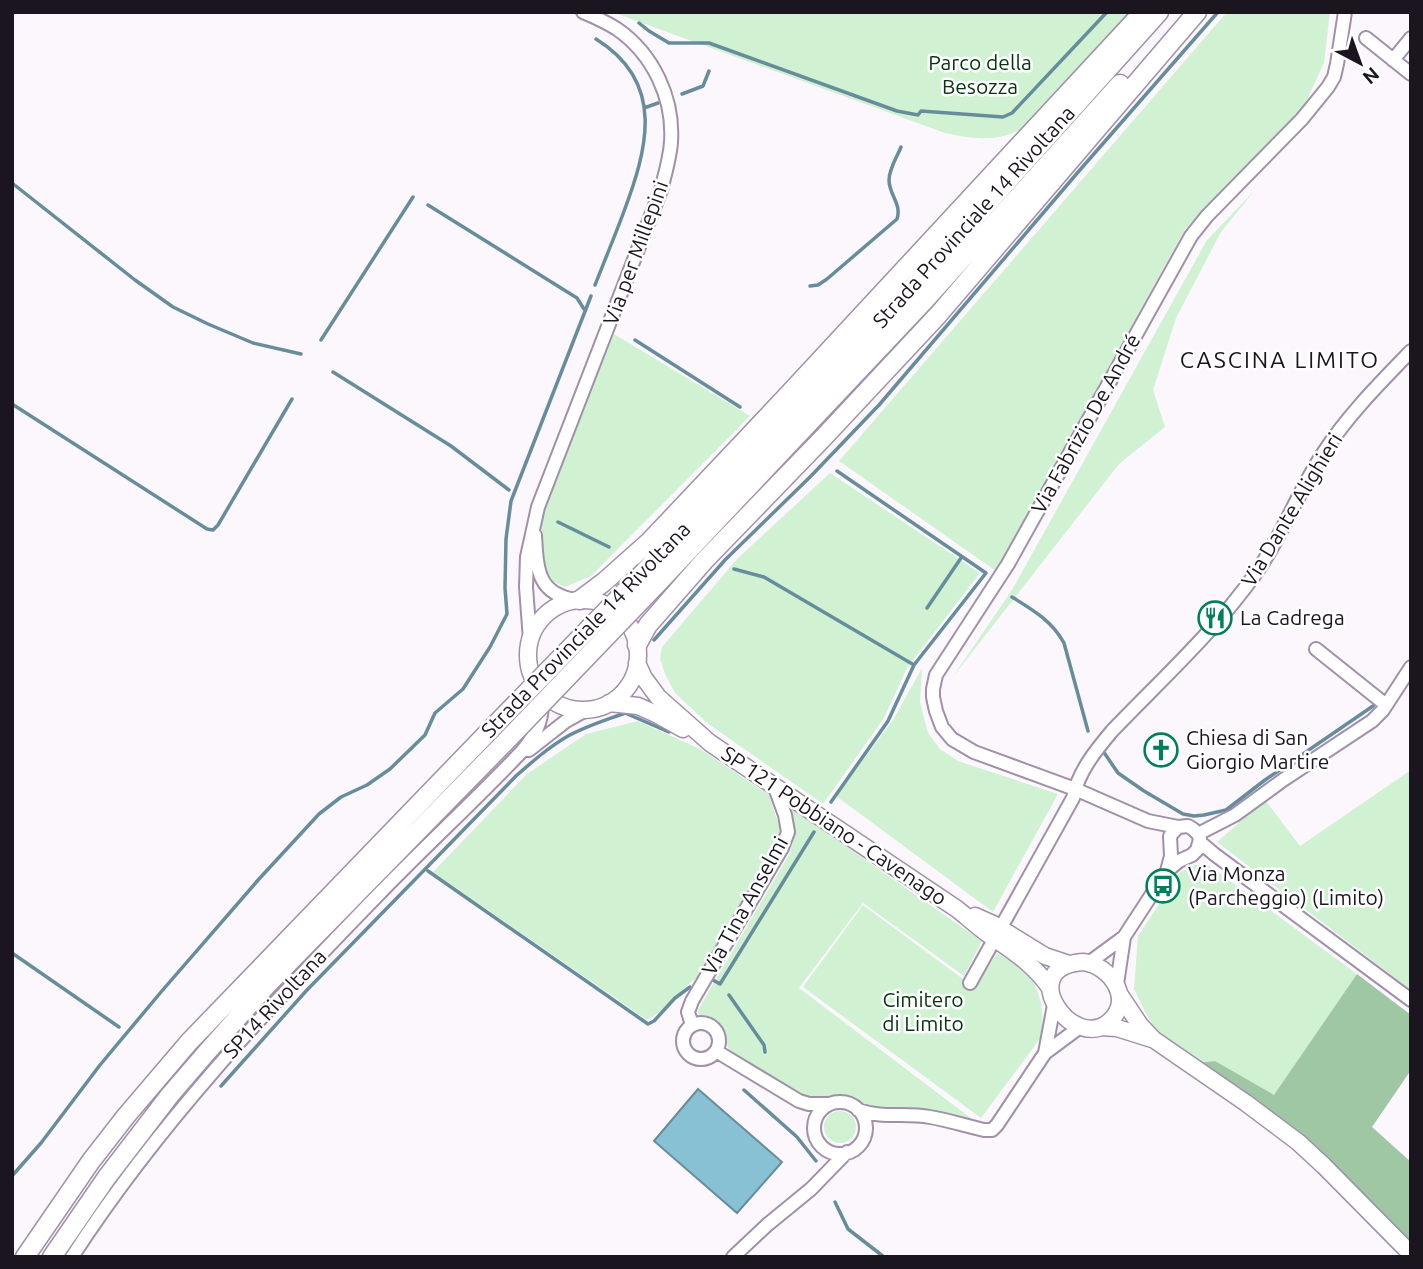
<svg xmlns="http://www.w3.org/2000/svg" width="1423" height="1269" viewBox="0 0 1423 1269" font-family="Ubuntu,sans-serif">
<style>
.green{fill:#d0f2d2}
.forest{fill:#a0c7a3}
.water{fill:#87c1d3;stroke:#678d9d;stroke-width:2}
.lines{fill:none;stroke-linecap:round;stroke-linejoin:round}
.stream{stroke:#678d9d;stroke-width:3.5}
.minor-casing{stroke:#a190a9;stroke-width:16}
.major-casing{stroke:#a190a9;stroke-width:19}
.highway-casing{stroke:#a190a9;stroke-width:21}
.minor{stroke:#fff;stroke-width:12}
.major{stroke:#fff;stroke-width:16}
.highway{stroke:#fff;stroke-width:18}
.highway-bridge-casing{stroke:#a190a9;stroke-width:21;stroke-linecap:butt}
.highway-bridge{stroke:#fff;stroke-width:18}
.labels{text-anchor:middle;stroke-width:5;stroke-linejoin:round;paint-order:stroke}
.park-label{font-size:21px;fill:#063310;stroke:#fff}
.street-label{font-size:21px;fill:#1b151f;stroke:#fff}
.poi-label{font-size:21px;fill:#1b151f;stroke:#fff;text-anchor:start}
.neighbourhood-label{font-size:23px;letter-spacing:2px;fill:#1b151f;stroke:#fff}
</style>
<rect width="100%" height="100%" fill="#fbf7fd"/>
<path class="green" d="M 612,12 L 1158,12 L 1131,41 L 1020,130 C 994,142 972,139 945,133 Z
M 1227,12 L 1330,12 L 1324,63 L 1304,106 L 1185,229 L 996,571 L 839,461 Z
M 1255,190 L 1221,232 L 1176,318 L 1153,390 L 1165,427 L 1119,464 L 952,678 L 1012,590 L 1207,240 Z
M 614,334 L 750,416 L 591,576 L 565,587 L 546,578 L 541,560 L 539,520 Z
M 830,473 L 980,573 L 907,668 L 884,718 L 823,804 L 707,723 L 675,693 L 665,674 L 660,659 L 662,647 L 737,559 Z
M 922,668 L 920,702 L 928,733 L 940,749 L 958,761 L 1058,794 L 993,912 L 836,796 L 893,720 Z
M 638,721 L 700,749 L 769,795 L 780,829 L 774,851 L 700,976 C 680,988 667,1010 647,1020 L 433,872 L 527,774 L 586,734 Z
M 1411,770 L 1411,990 L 1217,842 L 1265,800 L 1300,846 Z
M 789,807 L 982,941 L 964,976 L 863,903 L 799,988 L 976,1122 L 925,1110 L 885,1112 L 869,1107 L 843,1094 L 819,1099 L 808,1098 L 735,1056 C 716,1038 735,1023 699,1018 L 698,1010 L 790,853 L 795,834 Z
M 1195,865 L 1210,866 L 1357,974 L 1274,1096 L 1215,1061 L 1196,1063 L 1156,1030 L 1144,1010 L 1134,989 L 1138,936 L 1180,872 Z
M 863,905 L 975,988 L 997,953 C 1006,959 1017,964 1025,972 C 1042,988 1044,1015 1042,1036 L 981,1118 L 803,987 Z
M824 1127a16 16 0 1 1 32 0a16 16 0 1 1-32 0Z"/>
<path class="forest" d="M 1357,974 L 1411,1015 L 1411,1070 L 1372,1127 L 1411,1162 L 1411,1244 L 1196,1063 L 1215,1061 L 1274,1095 Z"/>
<path class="water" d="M 698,1089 L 782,1162 L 737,1213 L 654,1141 Z"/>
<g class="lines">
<path class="stream" d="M 639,23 L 649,31 L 669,43 L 709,43 L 897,111 L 918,115 L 921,111 L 1003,117 L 1012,113 L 1107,12
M 682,94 L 703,86 L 709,71
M 644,108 L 658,103
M 12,183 L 135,280 L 173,307 L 208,324 L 253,343 L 301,354
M 428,205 L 577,298 L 584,309
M 595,285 C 604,262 614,238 623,214 C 647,150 667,83 596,39
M 810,286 L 818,285 L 827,279 L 897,219 C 902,204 889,195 889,180 C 889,169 897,157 901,147
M 321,340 L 413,197
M 635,340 L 740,407
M 333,372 L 451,446 L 509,490
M 12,404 L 207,529 L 213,530 L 218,525 L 292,399
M 558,522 L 609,547
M 734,569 L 764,577 L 914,665
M 1012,597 C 1033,610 1052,621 1064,643 L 1088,731
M 927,608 L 961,558
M 654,640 L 725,560 L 811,476 L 879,405 L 1079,171 L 1218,12
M 1103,751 L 1118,773 L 1144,791 L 1183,814 L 1194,816 L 1204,815 L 1226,810 L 1265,780 L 1373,706
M 831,802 L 888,721 L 914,665 L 986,573 L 837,471
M 428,871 L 648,1024 L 654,1021 L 675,998 L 690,987
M 12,953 L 119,1027
M 713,980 L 720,984 L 814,832
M 729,995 L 764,1045 L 765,1052
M 221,1086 L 307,990 L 516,776 C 533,761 549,747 568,736 C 586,726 606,720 625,713 L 669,732
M 744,1090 L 797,1137 L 816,1161
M 12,1176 L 41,1143 L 100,1065 L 161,992 L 259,879 L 319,814 L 341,797 L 367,785 L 390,769 L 425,735 L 435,713 L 463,689 L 490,647 L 507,614 L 505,588 L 506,539 L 511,501 L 591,296
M 835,1202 L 848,1229 L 884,1257"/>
<defs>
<path id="minor" d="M 1366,38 L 1411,74
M 1393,60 L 1411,38
M 535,535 C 537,569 537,594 576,600
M 530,640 L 526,587 L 527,557 L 538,507 L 661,190 C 665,174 670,158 671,142 C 674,98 653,54 617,29 C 606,22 595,17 583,12
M 1316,649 L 1386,705
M 529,750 L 566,721 L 586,710
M 1198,834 L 1235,815 L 1283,780 L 1372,721 L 1383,710 L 1411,667
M 1200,842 L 1214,854 L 1411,1000
M 1167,871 L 1179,861 L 1192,855 L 1197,850 L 1200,839 L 1198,834 L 1193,829 L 1188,826 L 1178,827 L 1148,821 L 1075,789 L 974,752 L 952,739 L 942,727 L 936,711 L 933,697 L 933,689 L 936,675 L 1008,564 L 1191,236 L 1207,216 L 1302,119 L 1328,87 L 1334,77 L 1337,64 L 1345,12
M 1090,962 L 1124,937 L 1167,871 L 1171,856 L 1170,836 L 1178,827
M 970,983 L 1073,798 C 1078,772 1096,750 1112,731 C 1161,680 1215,631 1256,573 C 1283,535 1298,491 1324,452 C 1348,415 1380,383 1411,351
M 1117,984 L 1124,937
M683 1041a18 18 0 1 1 36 0a18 18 0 1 1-36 0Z
M 692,1025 L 688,1012 L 692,1001 L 782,848 L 788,832 L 785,815 L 774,785
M 716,1051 L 799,1101 L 809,1104 L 830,1104
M 1045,1053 L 1054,1005
M814 1128a26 26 0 1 1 52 0a26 26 0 1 1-52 0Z
M 858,1110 C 885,1119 903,1112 930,1117 C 948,1120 966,1126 984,1130 L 992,1130 L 997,1125 L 1045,1053 L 1080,1027
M 72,1257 C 158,1124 267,1009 377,896 C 425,846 476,800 523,750 C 535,735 542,723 542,703
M 733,1257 L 767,1225 L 811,1189 L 847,1152"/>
<path id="major" d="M528 655a55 55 0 1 1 110 0a55 55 0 1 1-110 0Z
M 637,663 L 644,678 L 658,697 L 710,743 L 957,909 C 967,917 977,926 988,934 C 1011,950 1034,964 1050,988
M 609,703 L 638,706 L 656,714 L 683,729
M 975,916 L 993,924 L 1045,956 L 1069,964
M 1083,962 C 1110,965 1134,999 1110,1021 C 1074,1055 1012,967 1083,962 Z
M 1120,995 L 1140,1025 L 1153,1039 L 1246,1103 L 1298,1142 L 1324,1166 L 1411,1254
M 1100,1027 L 1117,1028 L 1152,1039"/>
<path id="highway" d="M 645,571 L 911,289 L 1159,12
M 656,585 L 924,301 L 1120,84
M 580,600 L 604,582 L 650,541 L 786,397 L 1143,12
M 637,645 L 648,625 L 704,561 L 824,437 L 938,315 L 1197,12
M 25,1257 L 91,1161 L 126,1116 L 189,1042 L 496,724
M 52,1257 L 107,1177 L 170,1095 L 207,1052 L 266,986 L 509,738"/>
</defs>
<use href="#minor" class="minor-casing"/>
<use href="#major" class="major-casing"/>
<use href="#highway" class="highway-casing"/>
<use href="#minor" class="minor"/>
<use href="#major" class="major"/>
<use href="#highway" class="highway"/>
<defs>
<path id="highway-bridge" d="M 496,724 L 645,571
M 509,738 L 656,585"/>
</defs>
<use href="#highway-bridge" class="highway-bridge-casing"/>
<use href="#highway-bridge" class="highway-bridge"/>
</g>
<defs>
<symbol id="restaurant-ring" viewBox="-11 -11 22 22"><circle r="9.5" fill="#fff" stroke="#017e5d" stroke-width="1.5"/><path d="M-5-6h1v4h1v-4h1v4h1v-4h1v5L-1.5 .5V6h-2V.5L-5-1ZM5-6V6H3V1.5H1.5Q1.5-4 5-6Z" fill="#017e5d"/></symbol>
<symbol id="church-ring" viewBox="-11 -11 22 22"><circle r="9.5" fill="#fff" stroke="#017e5d" stroke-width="1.5"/><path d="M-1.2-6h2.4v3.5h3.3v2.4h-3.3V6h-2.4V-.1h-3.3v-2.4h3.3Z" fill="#017e5d"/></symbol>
<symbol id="bus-ring" viewBox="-11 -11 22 22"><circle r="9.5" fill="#fff" stroke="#017e5d" stroke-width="1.5"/><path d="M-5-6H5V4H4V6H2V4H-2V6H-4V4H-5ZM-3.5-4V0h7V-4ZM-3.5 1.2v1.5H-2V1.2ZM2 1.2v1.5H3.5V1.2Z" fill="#017e5d"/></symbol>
</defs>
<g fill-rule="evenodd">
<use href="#restaurant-ring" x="1196" y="599" width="38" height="38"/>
<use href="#church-ring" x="1142" y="731" width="38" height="38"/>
<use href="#bus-ring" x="1144" y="867" width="38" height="38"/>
</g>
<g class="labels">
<g class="park-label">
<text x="980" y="70">Parco della<tspan x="980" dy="24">Besozza</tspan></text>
<text x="923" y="1007">Cimitero<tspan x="923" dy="24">di Limito</tspan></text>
</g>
<g class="street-label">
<text transform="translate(974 217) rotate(-48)" y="7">Strada Provinciale 14 Rivoltana</text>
<text transform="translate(636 253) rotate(-70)" y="7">Via per Millepini</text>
<text transform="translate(1086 424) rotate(-61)" y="7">Via Fabrizio De André</text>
<text transform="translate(1292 510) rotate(-59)" y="7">Via Dante Alighieri</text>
<text transform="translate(586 630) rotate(-46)" y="7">Strada Provinciale 14 Rivoltana</text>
<text transform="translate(834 826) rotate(34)" y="7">SP 121 Pobbiano - Cavenago</text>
<text transform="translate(745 906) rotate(-61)" y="7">Via Tina Anselmi</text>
<text transform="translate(275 1004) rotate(-47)" y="7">SP14 Rivoltana</text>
</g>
<g class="poi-label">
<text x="1240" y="625">La Cadrega</text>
<text x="1186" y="745">Chiesa di San<tspan x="1186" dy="24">Giorgio Martire</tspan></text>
<text x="1188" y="881">Via Monza<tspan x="1188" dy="24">(Parcheggio) (Limito)</tspan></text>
</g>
<g class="neighbourhood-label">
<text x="1280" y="368">CASCINA LIMITO</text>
</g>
</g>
<rect width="1423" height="1269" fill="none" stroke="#1b151f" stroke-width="28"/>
<g transform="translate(1360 63) rotate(139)" stroke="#ffffff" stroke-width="5" paint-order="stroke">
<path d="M0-5L12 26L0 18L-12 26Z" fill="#1b151f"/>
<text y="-10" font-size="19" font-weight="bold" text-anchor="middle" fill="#1b151f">N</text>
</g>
</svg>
